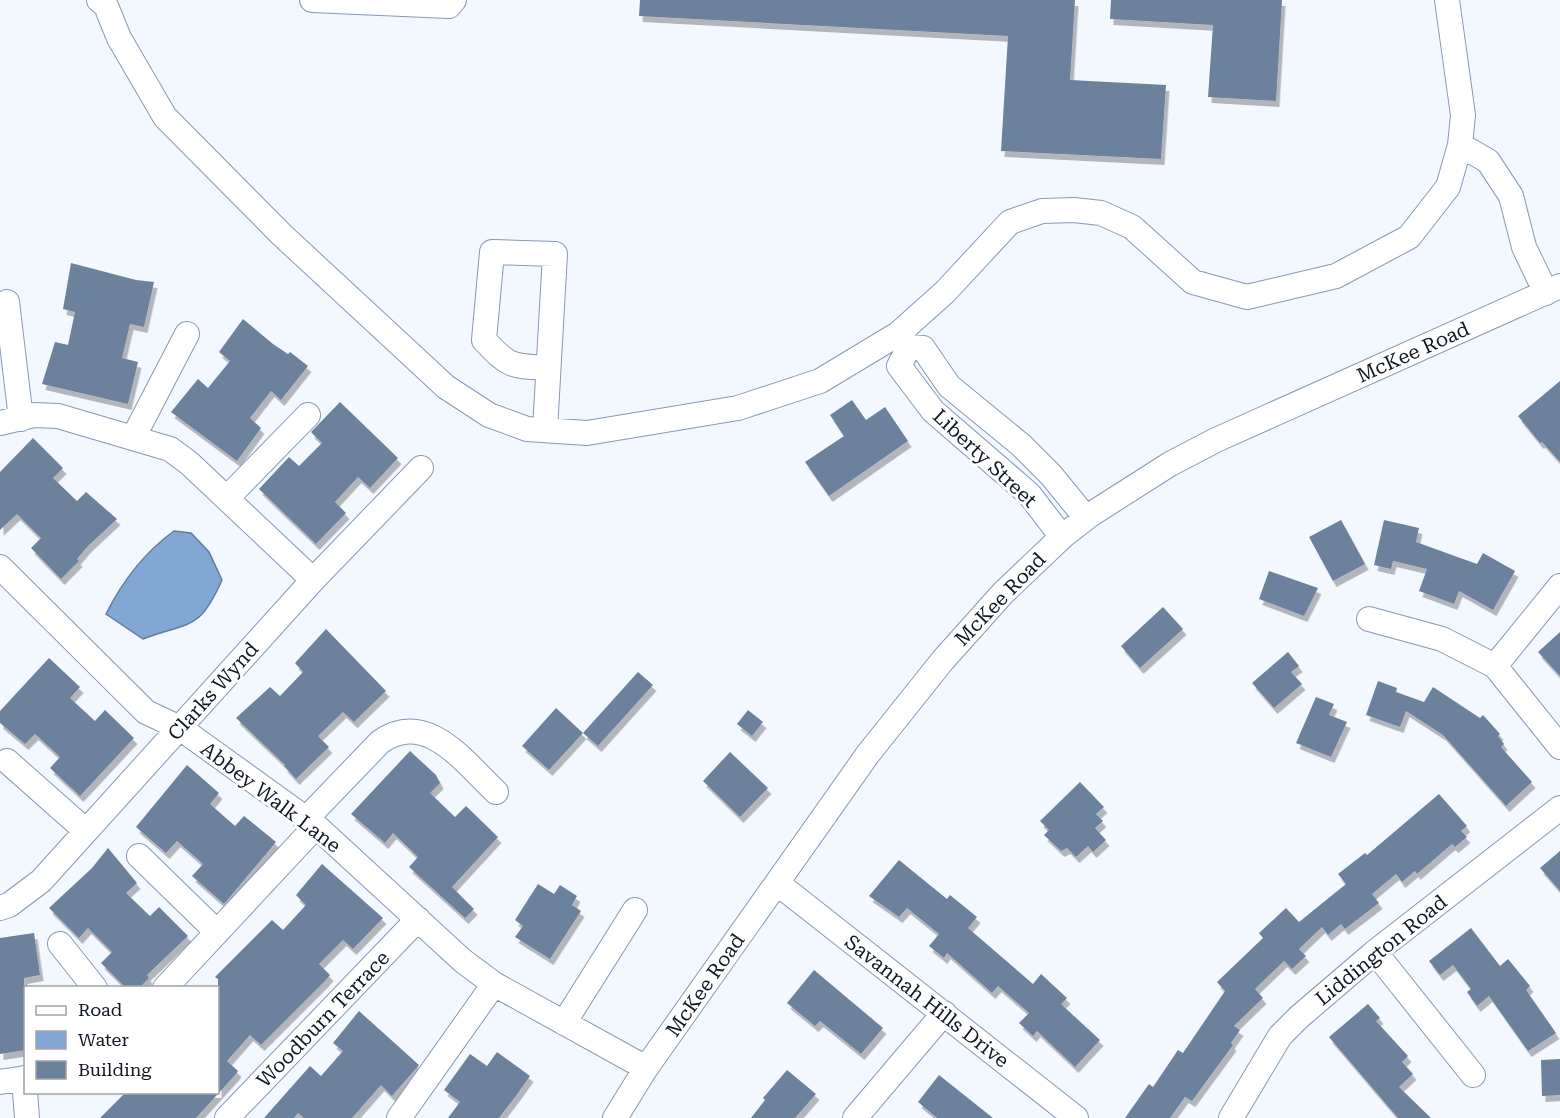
<svg xmlns="http://www.w3.org/2000/svg" width="1560" height="1118" viewBox="0 0 1560 1118" font-family="'Roboto Serif',serif">
<style>
.water{fill:#83a7d5;stroke:#607c9f;stroke-width:1.5}
.building{fill:#6c819c;filter:url(#shadow)}
.lines{fill:none;stroke-linecap:round;stroke-linejoin:round}
.minor-casing{stroke:#8499b6;stroke-width:26}
.minor{stroke:#fff;stroke-width:24}
.labels{text-anchor:middle;stroke-width:6;stroke-linejoin:round;paint-order:stroke}
.street-label{font-size:20px;fill:#0f1722;stroke:#fff}
</style>
<defs>
<filter id="shadow"><feDropShadow dx="3.5" dy="6" stdDeviation="0" flood-color="#0004"/></filter>
</defs>
<rect width="100%" height="100%" fill="#f3f8fe"/>
<path class="water" d="M 174,531 L 191,533 L 209,552 L 222,580 C 199,632 190,621 143,639 L 106,614 C 122,582 145,552 174,531 Z"/>
<path class="building" d="M 640,0 L 1075,0 L 1070,80 L 1166,85 L 1161,159 L 1001,151 L 1008,36 L 639,16 Z
M 1111,0 L 1282,0 L 1276,101 L 1208,97 L 1213,25 L 1110,19 Z
M 71,263 L 136,280 L 154,282 L 144,327 L 130,324 L 122,358 L 138,362 L 128,404 L 42,384 L 55,342 L 68,345 L 75,312 L 63,309 Z
M 243,319 L 273,344 L 288,354 L 290,352 L 308,366 L 281,400 L 271,391 L 250,418 L 261,428 L 237,461 L 171,412 L 198,379 L 208,388 L 230,361 L 219,352 Z
M 1560,381 L 1560,462 L 1542,442 L 1540,443 L 1518,416 Z
M 852,400 L 866,420 L 885,407 L 908,441 L 829,496 L 805,462 L 844,436 L 830,415 Z
M 340,402 L 398,458 L 370,488 L 358,477 L 335,502 L 346,513 L 316,544 L 259,489 L 289,457 L 299,466 L 322,443 L 311,432 Z
M 33,438 L 63,468 L 53,478 L 77,501 L 86,492 L 117,519 L 87,547 L 77,559 L 79,561 L 61,579 L 31,548 L 41,538 L 17,514 L 0,530 L 0,472 Z
M 1341,520 L 1365,564 L 1333,581 L 1309,537 Z
M 1384,520 L 1419,528 L 1416,542 L 1477,564 L 1483,553 L 1515,571 L 1493,610 L 1459,591 L 1454,604 L 1419,591 L 1427,569 L 1393,561 L 1391,569 L 1374,565 Z
M 1269,571 L 1318,588 L 1304,616 L 1259,599 Z
M 1163,607 L 1183,629 L 1140,668 L 1121,646 Z
M 326,629 L 386,691 L 354,722 L 343,712 L 318,736 L 329,747 L 296,779 L 284,766 L 285,765 L 236,718 L 270,687 L 280,696 L 303,672 L 295,663 Z
M 1560,632 L 1560,676 L 1538,652 Z
M 1288,652 L 1299,666 L 1291,672 L 1302,684 L 1274,708 L 1252,683 Z
M 49,658 L 80,687 L 70,698 L 95,721 L 105,710 L 134,738 L 80,796 L 50,768 L 60,757 L 35,734 L 25,744 L 0,723 L 0,711 Z
M 638,672 L 653,685 L 598,746 L 583,733 Z
M 1378,681 L 1397,688 L 1396,692 L 1424,702 L 1433,687 L 1480,718 L 1483,715 L 1500,734 L 1498,736 L 1504,744 L 1501,747 L 1532,782 L 1506,806 L 1443,735 L 1406,711 L 1400,727 L 1366,715 Z
M 1316,697 L 1334,704 L 1329,715 L 1347,722 L 1331,757 L 1296,743 Z
M 556,708 L 583,733 L 549,770 L 522,746 Z
M 748,710 L 763,722 L 752,736 L 737,724 Z
M 410,751 L 436,775 L 440,783 L 430,793 L 455,817 L 466,806 L 498,837 L 452,887 L 474,909 L 465,918 L 409,867 L 418,857 L 393,833 L 385,843 L 351,814 Z
M 730,752 L 768,788 L 740,817 L 703,781 Z
M 187,765 L 219,793 L 210,804 L 235,826 L 244,816 L 276,842 L 224,904 L 192,876 L 203,864 L 177,841 L 166,853 L 136,827 Z
M 1080,782 L 1104,807 L 1096,814 L 1103,821 L 1095,828 L 1106,840 L 1093,852 L 1088,846 L 1076,857 L 1067,848 L 1061,851 L 1044,835 L 1049,830 L 1040,821 Z
M 1439,794 L 1467,826 L 1461,831 L 1467,837 L 1455,847 L 1452,844 L 1417,874 L 1415,871 L 1402,882 L 1396,874 L 1372,894 L 1379,903 L 1345,929 L 1341,924 L 1328,935 L 1322,927 L 1299,949 L 1306,956 L 1292,969 L 1284,961 L 1255,989 L 1263,998 L 1234,1026 L 1240,1030 L 1231,1043 L 1233,1045 L 1192,1101 L 1185,1097 L 1170,1118 L 1125,1118 L 1149,1084 L 1153,1087 L 1178,1050 L 1183,1053 L 1225,991 L 1217,982 L 1263,938 L 1259,933 L 1286,908 L 1299,922 L 1346,884 L 1338,874 L 1365,853 L 1367,855 Z
M 108,848 L 137,883 L 126,893 L 150,916 L 159,907 L 188,936 L 147,975 L 149,978 L 140,987 L 125,987 L 101,963 L 112,952 L 88,928 L 79,938 L 49,908 L 92,868 Z
M 1560,851 L 1560,891 L 1540,868 Z
M 899,860 L 947,899 L 950,895 L 977,917 L 968,928 L 1033,984 L 1041,974 L 1067,998 L 1061,1004 L 1100,1040 L 1075,1067 L 1037,1031 L 1033,1036 L 1019,1023 L 1029,1013 L 998,986 L 992,993 L 947,953 L 944,958 L 929,946 L 939,934 L 907,908 L 899,917 L 869,896 Z
M 322,864 L 383,918 L 353,949 L 343,940 L 319,964 L 330,975 L 325,981 L 261,1045 L 250,1035 L 227,1061 L 238,1071 L 236,1074 L 196,1118 L 100,1118 L 126,1092 L 218,1092 L 218,979 L 215,977 L 272,920 L 283,930 L 306,905 L 296,895 Z
M 538,884 L 554,894 L 560,885 L 577,896 L 572,905 L 581,911 L 550,959 L 515,937 L 523,926 L 515,920 Z
M 1471,928 L 1500,966 L 1508,959 L 1530,986 L 1526,990 L 1556,1033 L 1528,1051 L 1489,996 L 1477,1006 L 1467,992 L 1471,989 L 1453,965 L 1440,975 L 1429,961 Z
M 34,933 L 40,975 L 24,978 L 26,1050 L 0,1054 L 0,938 Z
M 814,970 L 883,1028 L 861,1054 L 820,1021 L 815,1026 L 787,1003 Z
M 1368,1004 L 1380,1018 L 1376,1021 L 1408,1056 L 1402,1062 L 1413,1074 L 1399,1087 L 1431,1118 L 1398,1118 L 1329,1037 Z
M 359,1011 L 419,1065 L 392,1096 L 381,1085 L 352,1118 L 304,1118 L 298,1113 L 294,1118 L 264,1118 L 310,1066 L 321,1076 L 343,1051 L 333,1043 Z
M 497,1052 L 530,1076 L 518,1093 L 499,1118 L 448,1118 L 460,1102 L 444,1090 L 470,1054 L 487,1066 Z
M 1560,1059 L 1560,1095 L 1542,1096 L 1541,1060 Z
M 787,1070 L 816,1094 L 795,1118 L 751,1118 L 765,1100 L 763,1098 Z
M 939,1075 L 993,1118 L 937,1118 L 918,1102 Z"/>
<g class="lines">
<defs>
<path id="minor" d="M 99,0 L 106,6 L 119,38 L 165,117 L 282,235 L 446,387 L 489,415 L 527,429 L 587,433 L 738,408 L 820,381 L 898,334 L 945,292 L 1010,222 L 1042,211 L 1074,210 L 1101,213 L 1132,227 L 1193,282 L 1247,297 L 1336,276 L 1409,237 L 1448,187 L 1460,145 L 1463,115 L 1447,0
M 312,0 L 449,6 L 454,0
M 1460,145 L 1488,161 L 1511,196 L 1524,247 L 1546,293
M 7,302 L 21,419
M 0,423 L 34,415 L 58,416 L 170,449 L 189,463 L 313,580
M 545,430 L 555,254 L 492,252 L 484,340 C 509,367 511,366 548,368
M 133,438 L 187,334
M 227,498 L 308,415
M 1062,537 L 1029,494 L 933,411 L 899,366 L 909,347 L 923,348 L 949,386 L 1021,445 L 1051,475 L 1086,518
M 0,567 L 146,712 L 180,728 L 316,826 L 463,961 L 494,984 L 646,1068
M 1369,619 L 1442,639 L 1495,666 L 1560,747
M 1495,666 L 1560,586
M 7,761 L 86,831
M 306,819 L 380,742 C 427,709 464,762 496,792
M 139,856 L 217,932
M 777,883 L 1076,1118
M 0,908 L 9,905 L 41,881 L 313,580 L 421,468
M 60,944 L 95,988
M 1375,952 L 1473,1075
M 165,988 L 316,826
M 564,1023 L 635,910
M 24,1078 L 27,1118
M 0,1082 L 26,1078
M 227,1118 L 418,919
M 399,1118 L 494,984
M 615,1118 L 646,1068 L 868,754 L 943,660 L 1003,593 L 1063,536 L 1090,515 L 1170,464 L 1216,440 L 1560,286
M 855,1118 L 944,1013
M 1231,1118 L 1280,1036 L 1299,1017 L 1375,952 L 1560,808"/>
</defs>
<use href="#minor" class="minor-casing"/>
<use href="#minor" class="minor"/>
</g>
<g class="labels">
<g class="street-label">
<text transform="translate(1413 352) rotate(-24)" y="7">McKee Road</text>
<text transform="translate(985 458) rotate(43)" y="7">Liberty Street</text>
<text transform="translate(1000 599) rotate(-46)" y="7">McKee Road</text>
<text transform="translate(213 691) rotate(-48)" y="7">Clarks Wynd</text>
<text transform="translate(271 797) rotate(37)" y="7">Abbey Walk Lane</text>
<text transform="translate(1381 950) rotate(-39)" y="7">Liddington Road</text>
<text transform="translate(705 985) rotate(-55)" y="7">McKee Road</text>
<text transform="translate(927 1001) rotate(38)" y="7">Savannah Hills Drive</text>
<text transform="translate(323 1019) rotate(-46)" y="7">Woodburn Terrace</text>
</g>
</g>
<rect x="24" y="986" width="195" height="108" fill="#ffffff" stroke="#9fa2a7" stroke-width="1.5"/>
<rect x="36" y="1006" width="30" height="9" fill="#ffffff" stroke="#9fa2a7" stroke-width="1.5"/>
<text x="78" y="1016" font-size="18" fill="#0f1722">Road</text>
<rect x="36" y="1031" width="30" height="18" fill="#83a7d5" stroke="#9fa2a7" stroke-width="1.5"/>
<text x="78" y="1046" font-size="18" fill="#0f1722">Water</text>
<rect x="36" y="1061" width="30" height="18" fill="#6c819c" stroke="#9fa2a7" stroke-width="1.5"/>
<text x="78" y="1076" font-size="18" fill="#0f1722">Building</text>
</svg>
